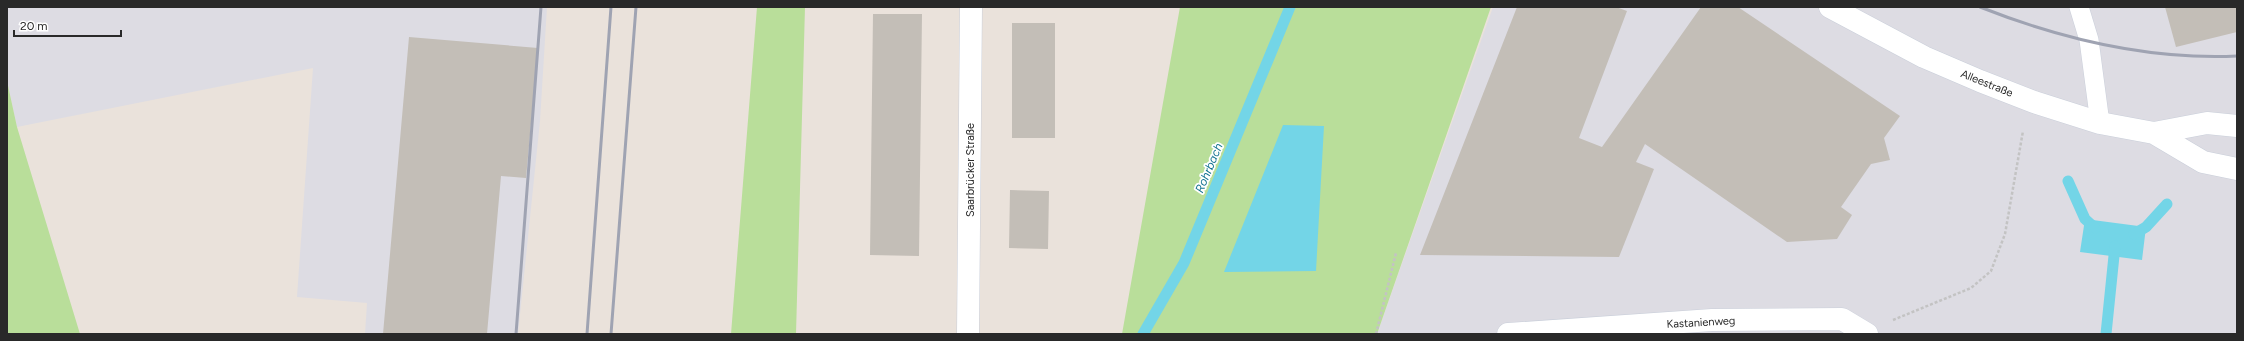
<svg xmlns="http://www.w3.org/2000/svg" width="2244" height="341" viewBox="0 0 2244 341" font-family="Figtree,sans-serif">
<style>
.industrial{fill:#dddce3}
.green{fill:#b9de9a}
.water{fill:#73d5e7}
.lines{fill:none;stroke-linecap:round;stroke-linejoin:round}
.stream{stroke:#73d5e7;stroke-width:11}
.building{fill:#c3beb7}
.lane-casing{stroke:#cacfda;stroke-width:20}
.street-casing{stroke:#cacfda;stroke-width:23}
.secondary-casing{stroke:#cacfda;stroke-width:23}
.path{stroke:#c3c3c3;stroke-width:2.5;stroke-dasharray:3 2;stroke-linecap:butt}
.lane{stroke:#fff;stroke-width:19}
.street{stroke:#fff;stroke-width:22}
.secondary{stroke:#fff;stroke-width:22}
.rail{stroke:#9fa3b2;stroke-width:3}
.labels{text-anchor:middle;stroke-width:3.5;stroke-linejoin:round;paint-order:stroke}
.street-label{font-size:11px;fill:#292929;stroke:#fff}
.water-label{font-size:12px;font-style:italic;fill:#147391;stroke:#fff}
</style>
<rect width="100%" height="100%" fill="#eae2db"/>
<path class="industrial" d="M 7,7 L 547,7 L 540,121 L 518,334 L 365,334 L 367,303 L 297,297 L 313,68 L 17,127 L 7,81 Z
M 1493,7 L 2237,7 L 2237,334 L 1377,334 Z"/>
<path class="green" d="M 757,7 L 805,7 L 796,334 L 731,334 Z
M 1180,7 L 1491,7 L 1377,334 L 1122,334 Z
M 7,81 L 17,127 L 80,334 L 7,334 Z"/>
<path class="water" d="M 1283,125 L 1324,126 L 1316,271 L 1224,272 Z
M 2085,219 L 2146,227 L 2142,260 L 2080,252 Z"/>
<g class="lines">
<path class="stream" d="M 2068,181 L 2085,219 L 2095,228
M 2134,234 L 2146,227 L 2167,204
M 1143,334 L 1184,263 L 1290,7
M 2106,334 L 2115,246"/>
</g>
<path class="building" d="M 1517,7 L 1616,7 L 1627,11 L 1579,138 L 1602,147 L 1701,7 L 1738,7 L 1900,116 L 1884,138 L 1890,160 L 1871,164 L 1841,207 L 1852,215 L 1837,239 L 1787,242 L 1645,144 L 1636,162 L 1654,169 L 1619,257 L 1420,255 Z
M 2165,7 L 2237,7 L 2237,32 L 2176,47 Z
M 873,14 L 922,14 L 919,256 L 870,255 Z
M 1012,23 L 1055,23 L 1055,138 L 1012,138 Z
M 409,37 L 538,48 L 526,178 L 501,176 L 487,334 L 383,334 Z
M 1010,190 L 1049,191 L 1048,249 L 1009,248 Z"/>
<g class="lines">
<defs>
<path id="lane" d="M 2079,7 L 2089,40 L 2100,123"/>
<path id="street" d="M 1508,334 L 1712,320 L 1842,319 L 1867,334"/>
<path id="secondary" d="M 1830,7 L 1924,57 L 1980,81 L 2034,102 L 2100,123 L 2154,133 L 2203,162 L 2237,169
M 2154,133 L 2207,123 L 2237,126
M 968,334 L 971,7"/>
</defs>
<use href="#lane" class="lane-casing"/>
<use href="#street" class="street-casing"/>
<use href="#secondary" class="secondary-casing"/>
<path class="path" d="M 1893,320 L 1971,288 L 1991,271 L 2005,234 L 2023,131
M 1376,334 L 1396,253"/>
<use href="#lane" class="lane"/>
<use href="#street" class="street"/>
<use href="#secondary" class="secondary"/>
<path class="rail" d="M 1980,7 C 2061,39 2150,60 2237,56
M 516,334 L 541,7
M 587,334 L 611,7
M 611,334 L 636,7"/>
</g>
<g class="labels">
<g class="street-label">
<text transform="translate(1987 83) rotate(22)" y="4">Alleestraße</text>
<text transform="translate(970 170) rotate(-90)" y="4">Saarbrücker Straße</text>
<text transform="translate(1701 322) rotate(-3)" y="4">Kastanienweg</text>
</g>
<g class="water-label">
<text transform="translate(1209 168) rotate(-67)" y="4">Rohrbach</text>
</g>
</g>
<rect width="2244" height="341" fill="none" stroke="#292929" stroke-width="16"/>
<path d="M14 30v6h107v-6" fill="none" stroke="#292929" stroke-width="2"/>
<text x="20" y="30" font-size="12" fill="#292929" stroke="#ffffff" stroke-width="3" paint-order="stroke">20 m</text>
</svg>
